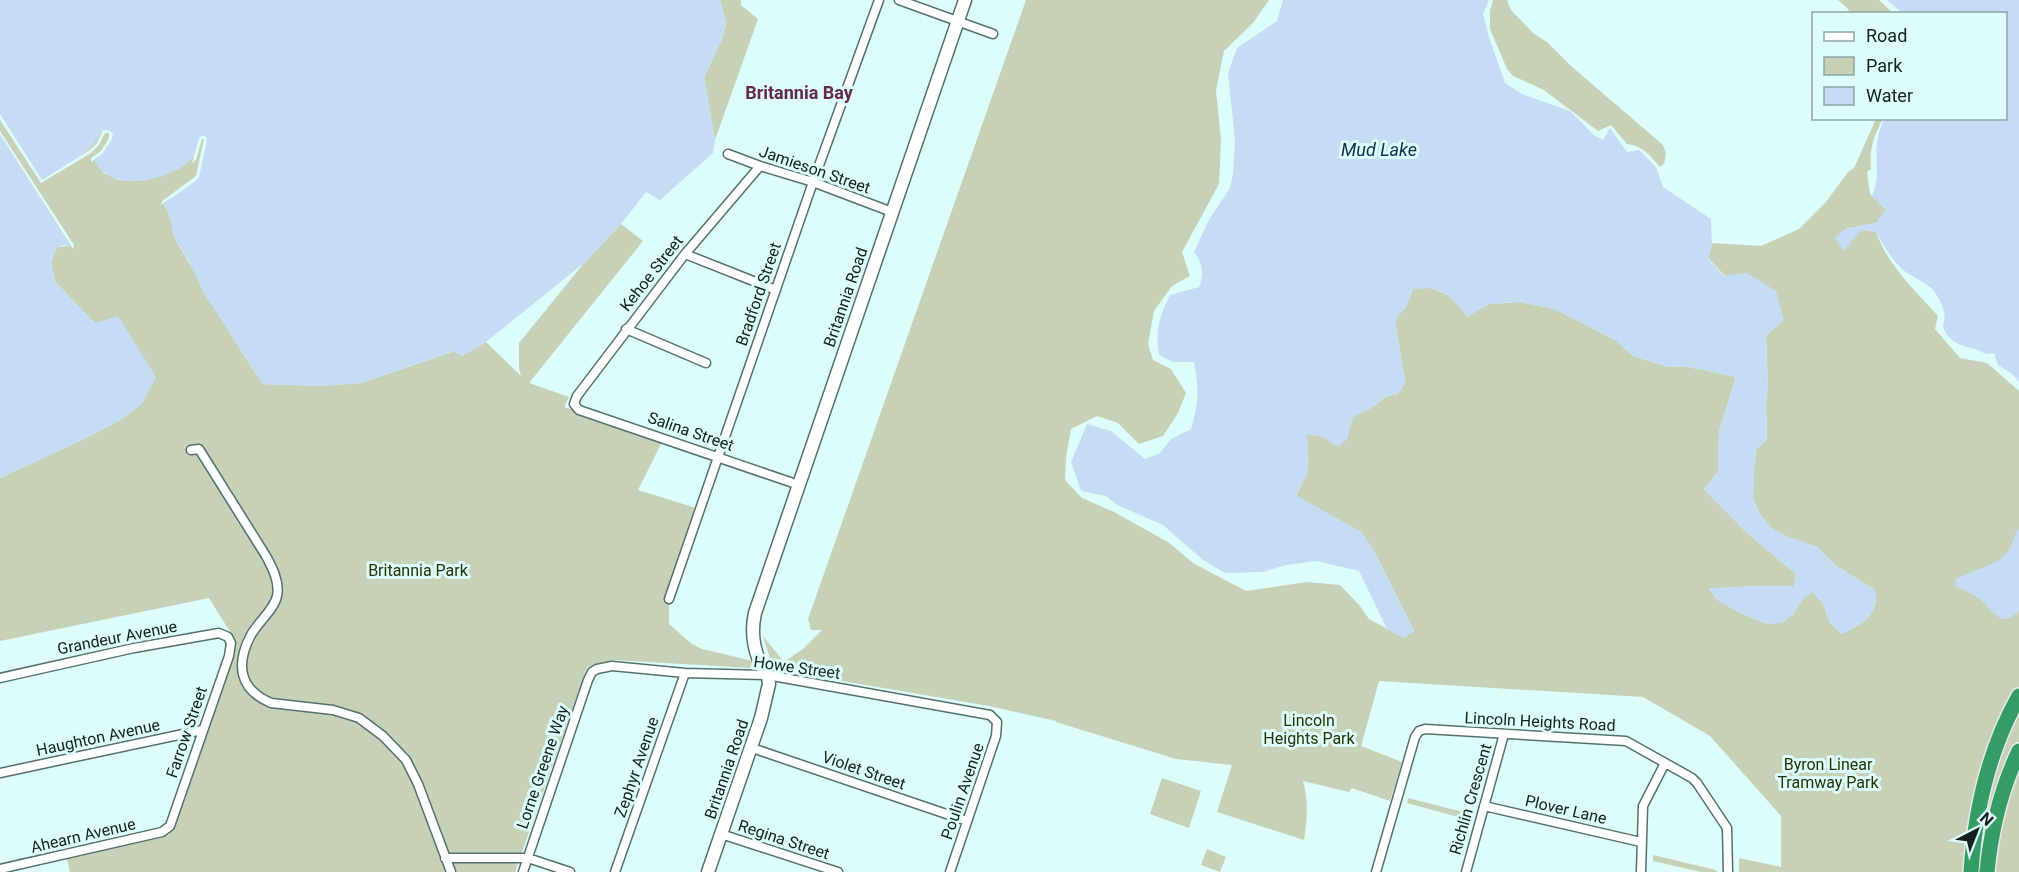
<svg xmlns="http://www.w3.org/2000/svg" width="2019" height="872" viewBox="0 0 2019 872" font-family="Roboto,sans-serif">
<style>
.green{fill:#c7d1b7}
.water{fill:#c6dcf4}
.pier{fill:#dcfdf9}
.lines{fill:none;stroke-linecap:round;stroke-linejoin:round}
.street-casing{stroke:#54716e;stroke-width:11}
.secondary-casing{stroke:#54716e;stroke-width:15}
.highway-casing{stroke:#e8e9e9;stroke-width:18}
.street{stroke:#fff;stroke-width:8}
.secondary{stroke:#fff;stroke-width:12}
.highway{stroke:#349d65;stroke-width:15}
.labels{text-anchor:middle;stroke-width:6;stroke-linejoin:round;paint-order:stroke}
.street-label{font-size:16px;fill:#14201f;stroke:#dcfdf9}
.park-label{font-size:16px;fill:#263303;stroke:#dcfdf9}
.neighbourhood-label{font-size:18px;font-weight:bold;fill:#66294f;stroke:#dcfdf9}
.water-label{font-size:18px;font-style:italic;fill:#0d2f4f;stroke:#dcfdf9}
</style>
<rect width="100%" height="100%" fill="#dcfdf9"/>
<path class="green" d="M 720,0 L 741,0 L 741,5 L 758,19 L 715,140 L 704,77 L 722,39 L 726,23 Z
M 1026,0 L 1269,0 L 1253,23 L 1224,51 L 1216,90 L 1221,140 L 1219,184 L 1182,252 L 1190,276 L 1172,286 L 1154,311 L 1148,344 L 1153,360 L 1171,369 L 1186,393 L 1178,413 L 1163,436 L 1139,444 L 1118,423 L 1097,416 L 1071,429 L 1066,457 L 1065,480 L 1082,498 L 1114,512 L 1168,542 L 1193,563 L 1246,591 L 1307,582 L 1340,585 L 1360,606 L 1369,619 L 1404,638 L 1414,631 L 1374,551 L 1361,532 L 1296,496 L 1308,471 L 1307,434 L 1347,439 L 1352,417 L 1371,408 L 1387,396 L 1398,394 L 1405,383 L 1395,320 L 1407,305 L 1413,289 L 1429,287 L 1452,297 L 1467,316 L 1489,304 L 1519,302 L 1555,309 L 1615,340 L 1633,356 L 1669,367 L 1682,366 L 1704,370 L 1736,377 L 1719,432 L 1718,472 L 1704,489 L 1746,532 L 1796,574 L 1794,586 L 1758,586 L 1709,589 C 1723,607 1745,615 1767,624 L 1793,615 L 1801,601 L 1812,591 L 1824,605 L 1830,623 L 1842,634 C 1863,624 1879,615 1875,590 L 1835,565 L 1817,547 L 1788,537 L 1774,530 L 1761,516 L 1753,499 L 1754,467 L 1756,450 L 1767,439 L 1766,402 L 1768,388 L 1766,335 L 1747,273 L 1725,276 L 1708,258 L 1712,243 L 1761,246 L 1799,229 L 1826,202 L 1848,172 L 1854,168 L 1876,119 L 1883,119 C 1874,135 1869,150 1871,169 L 1867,172 L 1870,194 L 1886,210 L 1876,223 L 1845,229 L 1836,238 L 1862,230 L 1876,232 C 1889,267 1913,288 1938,316 L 1935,329 L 1960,358 L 1987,363 L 2019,391 L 2019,872 L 1739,872 L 1739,858 L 1781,867 L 1781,816 L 1710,736 L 1643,697 L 1379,681 L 1361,746 L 1402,762 L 1390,801 L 1352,788 L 1349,792 L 1303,781 C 1309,802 1307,819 1304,840 L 1217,812 L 1232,765 L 1176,759 L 1056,722 L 1056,721 L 989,706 L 795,673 C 769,665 771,661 763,636 L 784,662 L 803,649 L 822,630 L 811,630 L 808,619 Z
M 1493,0 L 1509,0 L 1507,1 L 1511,10 L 1534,34 L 1547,42 L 1571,66 L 1663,145 L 1666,154 L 1664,164 L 1660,167 C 1650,155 1643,146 1627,144 L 1611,125 L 1598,131 L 1544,90 L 1513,76 L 1507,69 L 1490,29 L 1490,11 Z
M 1838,0 L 1879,0 L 1893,13 L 1851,13 L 1846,7 Z
M 0,114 L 42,180 L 103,130 L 113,134 L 102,154 L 103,173 L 119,180 L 137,181 L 199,138 L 206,137 L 199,177 L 164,204 L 171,220 L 174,237 L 241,351 L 263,384 L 320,386 L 361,383 L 454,351 L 462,356 L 486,342 L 521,376 L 519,368 L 519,343 L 584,263 L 621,224 L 643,241 L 529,383 L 569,397 L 564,407 L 664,438 L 638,490 L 699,509 L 669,599 L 669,624 L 692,644 L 702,649 L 753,661 L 750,668 L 614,660 L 587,667 L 515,872 L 70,872 L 67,859 L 169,835 L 205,725 L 235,640 L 209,598 L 0,641 L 0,478 L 84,439 L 122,419 L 95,323 L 55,282 L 51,262 L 57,247 L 70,246 L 0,134 Z
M 1162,778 L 1201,791 L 1189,828 L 1150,814 Z
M 1408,798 L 1471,814 L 1469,820 L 1407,803 Z
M 1207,849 L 1226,857 L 1220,872 L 1201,865 Z
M 1653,855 L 1716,870 L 1717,872 L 1701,872 L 1653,861 Z"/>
<path class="water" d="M 0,0 L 720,0 L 726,22 L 722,39 L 704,77 L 715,140 L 713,153 L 660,200 L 646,192 L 621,224 L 584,263 L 486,342 L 462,356 L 453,351 L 361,383 L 320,386 L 263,384 L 203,292 L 189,261 L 174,237 L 171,220 L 164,204 L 199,177 L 206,137 L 199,138 C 197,144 196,155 191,160 C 171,178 130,189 106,174 C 101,171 97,165 94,160 L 102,154 L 112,139 L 110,131 L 103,130 C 90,156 65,165 42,180 L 0,114 Z
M 1283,0 L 1489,0 L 1483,14 L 1489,37 L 1505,83 L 1522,94 L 1570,111 L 1595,136 L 1603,140 L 1610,128 L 1627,152 L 1639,150 L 1656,167 L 1663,187 L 1711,219 L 1712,243 L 1708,259 L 1724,276 L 1747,273 L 1776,291 L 1784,320 L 1766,336 L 1768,388 L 1766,402 L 1767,439 L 1756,450 L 1754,467 L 1753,499 L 1761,516 L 1774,530 L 1788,537 L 1817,547 L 1835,565 L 1875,590 C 1879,615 1863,624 1842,634 L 1830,623 L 1824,605 L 1812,592 L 1801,601 L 1793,615 L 1782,623 L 1767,624 L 1740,613 L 1717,600 L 1709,588 L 1758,586 L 1794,586 L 1796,574 L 1746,532 L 1704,489 L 1718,472 L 1719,432 L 1736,377 L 1704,370 L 1682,366 L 1669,367 L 1633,356 L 1615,340 L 1555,309 L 1519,302 L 1489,304 L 1467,317 C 1451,296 1442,285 1413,289 L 1407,305 L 1395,320 L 1405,383 L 1398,394 L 1387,396 L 1371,408 L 1353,417 L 1347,439 L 1338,447 L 1323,437 L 1307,434 L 1308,471 L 1296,495 L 1361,532 L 1374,551 L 1414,631 L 1404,638 L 1387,629 L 1359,571 L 1317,561 L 1286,565 L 1263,572 L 1225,573 L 1203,560 L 1163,525 L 1117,505 L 1106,496 L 1081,491 L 1071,462 L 1087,424 L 1111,431 L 1145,459 L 1160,453 L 1171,439 L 1191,429 C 1199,402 1199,390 1194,362 L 1173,362 L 1159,355 C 1155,330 1159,318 1170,295 L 1199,287 C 1204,273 1203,264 1194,252 L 1209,220 L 1230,188 L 1233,173 L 1235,140 L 1228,73 L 1237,48 L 1277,21 Z
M 1887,0 L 2019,0 L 2019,382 L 2011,373 L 1998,365 L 1994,353 C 1986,356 1983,352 1975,349 C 1962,346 1947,342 1943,326 C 1948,314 1940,297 1931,288 C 1922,280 1909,276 1900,267 C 1890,257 1883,244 1876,232 L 1862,230 L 1843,251 L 1835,238 L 1845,229 L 1876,223 L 1886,210 L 1872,196 C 1884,169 1868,148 1885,119 L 2006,118 L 2006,14 L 1902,13 Z
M 0,134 L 71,247 L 64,245 L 57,247 L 51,262 L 55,282 L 95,323 L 118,316 L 156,377 L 142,404 L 122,419 L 84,439 L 0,478 Z
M 2019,529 L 2019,610 C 2002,631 1994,611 1981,600 C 1973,594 1964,590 1955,586 L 1956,579 C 1971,570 1993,567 2005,555 C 2013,548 2012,537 2019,529 Z"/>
<path class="pier" d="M 0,114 L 42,180 L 90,150 L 97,143 L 103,130 L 110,131 L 113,134 L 112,139 L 102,154 L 91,162 L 91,158 L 100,152 L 106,143 L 109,138 L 109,133 L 105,133 L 99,145 L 91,153 L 41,183 L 0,120 Z
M 0,131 L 74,245 L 73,249 L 0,134 Z
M 203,135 L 206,137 L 207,140 L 199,177 L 193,183 L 161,205 L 162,201 L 196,176 L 204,139 L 202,139 L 196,160 L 192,163 L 199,138 Z"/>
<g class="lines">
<defs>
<path id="street" d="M 899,0 L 993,34
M 728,154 L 760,166 L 813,182 L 892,212
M 760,166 L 685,254 L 577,396 L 574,404 L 579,410 L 799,485
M 685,254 L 776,290
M 626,329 L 706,363
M 191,450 L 199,449 L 266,556 C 272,567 280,582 277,596 C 274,610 258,622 251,635 C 236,663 238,689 271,703 L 333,710 L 359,718 L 383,736 L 406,760 L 418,784 L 451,872
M 669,599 L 813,182 L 879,0
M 0,678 L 134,648 L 219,633 L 228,637 L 231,643 L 229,656 L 170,826 L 162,832 L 0,869
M 752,748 L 967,821
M 0,773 L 202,730
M 1484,806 L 1641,842
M 721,834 L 838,872
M 445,858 L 528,858 L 570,872
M 523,872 L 588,680 L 592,672 L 597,669 L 612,666 L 685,673 L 767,675 L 990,715 L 997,722 L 996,736 L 950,872
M 615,872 L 685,673
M 1376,872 L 1415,737 L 1419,731 L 1425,729 L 1626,741 L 1692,778 L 1697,783 L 1727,828 L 1728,872
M 1466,872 L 1504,734
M 1641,872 L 1643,806 L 1665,763"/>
<path id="secondary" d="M 767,675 C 755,657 750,635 755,613 L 965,0
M 708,872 L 761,718 L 769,684 L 767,669"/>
<path id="highway" d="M 1971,872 C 1975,810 1988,751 2019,696
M 1987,872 C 1991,830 2001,789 2019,751"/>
</defs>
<use href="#street" class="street-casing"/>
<use href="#secondary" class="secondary-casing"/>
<use href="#highway" class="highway-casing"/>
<use href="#street" class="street"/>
<use href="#secondary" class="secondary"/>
<use href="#highway" class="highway"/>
</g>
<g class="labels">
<g class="street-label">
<text transform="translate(815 169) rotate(19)" y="6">Jamieson Street</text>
<text transform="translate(651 273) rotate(-52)" y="6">Kehoe Street</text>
<text transform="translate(758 294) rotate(-71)" y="6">Bradford Street</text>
<text transform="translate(845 297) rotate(-71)" y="6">Britannia Road</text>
<text transform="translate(691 431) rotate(19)" y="6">Salina Street</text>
<text transform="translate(117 637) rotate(-11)" y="6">Grandeur Avenue</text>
<text transform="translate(797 667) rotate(8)" y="6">Howe Street</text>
<text transform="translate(1540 721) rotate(3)" y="6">Lincoln Heights Road</text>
<text transform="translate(186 732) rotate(-71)" y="6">Farrow Street</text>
<text transform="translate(98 737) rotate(-12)" y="6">Haughton Avenue</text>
<text transform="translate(542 767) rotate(-71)" y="6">Lorne Greene Way</text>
<text transform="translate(636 767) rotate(-71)" y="6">Zephyr Avenue</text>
<text transform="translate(726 769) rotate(-71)" y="6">Britannia Road</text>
<text transform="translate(864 770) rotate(19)" y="6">Violet Street</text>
<text transform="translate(962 791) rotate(-71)" y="6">Poulin Avenue</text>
<text transform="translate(1470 799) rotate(-74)" y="6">Richlin Crescent</text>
<text transform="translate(1566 809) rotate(13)" y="6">Plover Lane</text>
<text transform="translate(83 835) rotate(-13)" y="6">Ahearn Avenue</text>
<text transform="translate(784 839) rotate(18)" y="6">Regina Street</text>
</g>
<g class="park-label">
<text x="418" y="576">Britannia Park</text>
<text x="1309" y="726">Lincoln<tspan x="1309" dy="18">Heights Park</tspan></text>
<text x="1828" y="770">Byron Linear<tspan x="1828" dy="18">Tramway Park</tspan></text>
</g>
<g class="neighbourhood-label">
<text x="799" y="99">Britannia Bay</text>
</g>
<g class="water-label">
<text x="1379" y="156">Mud Lake</text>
</g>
</g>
<rect x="1812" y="12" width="195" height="108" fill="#dcfdf9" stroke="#8ca5a2" stroke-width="1.5"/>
<rect x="1824" y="32" width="30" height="9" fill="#ffffff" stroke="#8ca5a2" stroke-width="1.5"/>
<text x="1866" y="42" font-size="18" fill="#14201f">Road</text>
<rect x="1824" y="57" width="30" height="18" fill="#c7d1b7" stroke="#8ca5a2" stroke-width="1.5"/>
<text x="1866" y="72" font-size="18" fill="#14201f">Park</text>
<rect x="1824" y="87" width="30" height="18" fill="#c6dcf4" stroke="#8ca5a2" stroke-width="1.5"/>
<text x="1866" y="102" font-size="18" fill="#14201f">Water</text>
<g transform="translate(1977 830) rotate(42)" stroke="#dcfdf9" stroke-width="4.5" paint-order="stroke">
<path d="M0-4.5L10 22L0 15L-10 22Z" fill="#14201f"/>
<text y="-9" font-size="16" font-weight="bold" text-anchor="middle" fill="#14201f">N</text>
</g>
</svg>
